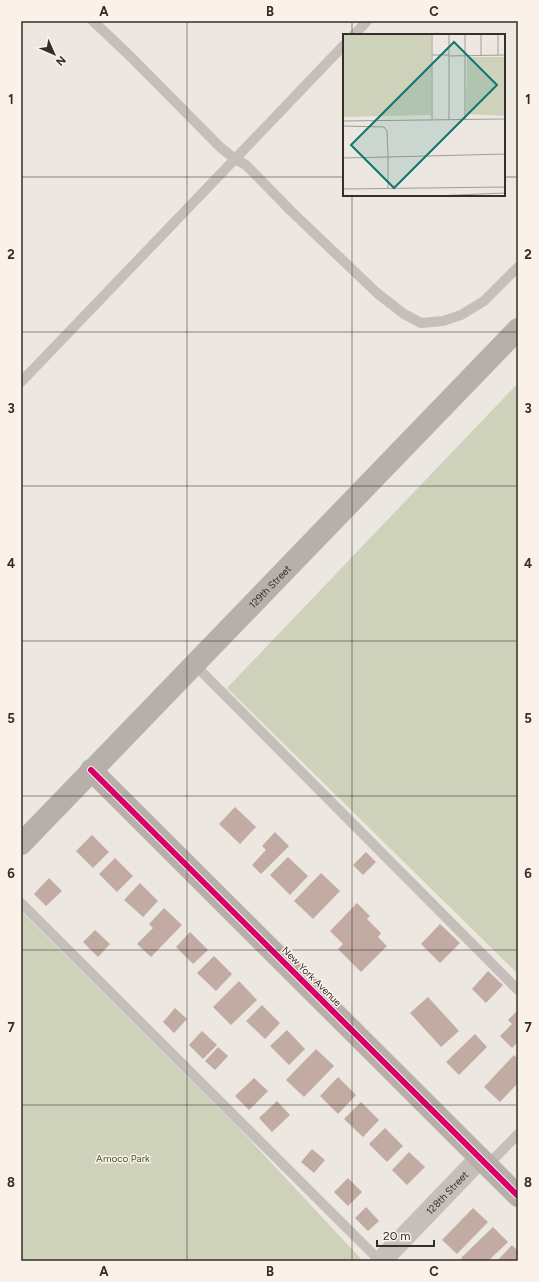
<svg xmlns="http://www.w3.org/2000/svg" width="539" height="1282" viewBox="0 0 539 1282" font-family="Figtree,sans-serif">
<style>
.green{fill:#ced2bb}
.building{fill:#c1aba2}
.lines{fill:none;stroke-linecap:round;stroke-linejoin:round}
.lane{stroke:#c6bfb9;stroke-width:10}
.street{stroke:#c6bfb9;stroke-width:21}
.secondary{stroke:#b7afaa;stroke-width:22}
.cycleway-casing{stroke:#faf1e8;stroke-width:8}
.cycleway{stroke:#d6006c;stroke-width:6}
.grid{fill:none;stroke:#372d28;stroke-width:1;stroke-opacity:0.55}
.labels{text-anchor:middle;stroke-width:3;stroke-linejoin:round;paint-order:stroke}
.street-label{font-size:10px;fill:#372d28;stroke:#faf1e8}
.park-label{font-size:10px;fill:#47552b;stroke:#faf1e8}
.inset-road{fill:none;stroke:#a49d97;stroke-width:1}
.view{fill:#0f766e;fill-opacity:0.15;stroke:#0f766e;stroke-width:2}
.inset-edge{fill:none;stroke:#372d28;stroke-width:2}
.neatline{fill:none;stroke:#372d28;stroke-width:1.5}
.grid-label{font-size:13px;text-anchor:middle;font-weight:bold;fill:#372d28}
</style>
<rect width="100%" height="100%" fill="#ede7e1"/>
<path class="green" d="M 518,383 L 518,974 L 227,688 Z
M 21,911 L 238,1127 L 363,1261 L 21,1261 Z"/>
<path class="building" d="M 235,807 L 256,827 L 240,844 L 219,824 Z
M 275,832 L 289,846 L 261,874 L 252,865 L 266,850 L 262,846 Z
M 92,835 L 109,852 L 93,868 L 76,851 Z
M 366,852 L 376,862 L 363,875 L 353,865 Z
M 288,857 L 308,876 L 290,895 L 270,875 Z
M 115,858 L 133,876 L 117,892 L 99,874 Z
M 321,873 L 340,891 L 313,919 L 294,901 Z
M 49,878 L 62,891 L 46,906 L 34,894 Z
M 140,883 L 158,901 L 143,917 L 124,900 Z
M 357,903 L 370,916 L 367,919 L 381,933 L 378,937 L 387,946 L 361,972 L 338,949 L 343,944 L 330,931 Z
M 164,908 L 182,925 L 151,957 L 137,944 L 153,928 L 149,924 Z
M 440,924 L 460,943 L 440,963 L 421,944 Z
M 95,930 L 110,944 L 98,957 L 83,942 Z
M 190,932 L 208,950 L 193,964 L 176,947 Z
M 214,956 L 232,974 L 216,991 L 197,973 Z
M 488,971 L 503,985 L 486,1003 L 472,989 Z
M 239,981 L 257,1000 L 231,1025 L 213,1007 Z
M 428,997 L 459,1031 L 441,1047 L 410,1013 Z
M 262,1005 L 280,1023 L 265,1039 L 246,1021 Z
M 175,1008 L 187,1019 L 174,1033 L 163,1022 Z
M 518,1010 L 518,1042 L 512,1048 L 500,1036 L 512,1024 L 508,1020 Z
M 287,1030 L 305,1049 L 289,1065 L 270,1046 Z
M 202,1031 L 217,1045 L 203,1059 L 189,1045 Z
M 475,1034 L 487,1047 L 459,1075 L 446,1062 Z
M 218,1047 L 228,1056 L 215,1070 L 205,1061 Z
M 316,1049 L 334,1066 L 304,1097 L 286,1080 Z
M 514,1055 L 518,1059 L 518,1083 L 500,1102 L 484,1087 Z
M 338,1077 L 356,1095 L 338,1114 L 320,1096 Z
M 254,1078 L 268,1091 L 249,1110 L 235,1096 Z
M 277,1101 L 290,1115 L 272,1132 L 259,1118 Z
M 361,1102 L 379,1120 L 363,1137 L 344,1119 Z
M 385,1128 L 403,1146 L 387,1162 L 369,1144 Z
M 312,1149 L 325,1160 L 314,1173 L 301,1162 Z
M 409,1152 L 425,1167 L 407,1185 L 392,1170 Z
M 348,1178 L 362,1192 L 348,1206 L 334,1192 Z
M 366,1207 L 379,1221 L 368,1231 L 355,1218 Z
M 473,1208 L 488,1222 L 457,1254 L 442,1240 Z
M 493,1227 L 508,1242 L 488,1261 L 464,1261 L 461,1258 Z
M 512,1245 L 518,1251 L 518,1261 L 497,1261 Z"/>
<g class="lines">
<path class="lane" d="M 93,21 L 131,57 L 220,147 L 235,159 L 344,45
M 354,35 L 367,21
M 21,382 L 235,159 L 246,165 L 292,212 L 377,293 L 404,314 L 421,323 L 443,321 L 461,315 L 484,301 L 518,267
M 194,664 L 518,990
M 21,903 L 380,1261
M 487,1166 L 518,1134"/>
<path class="street" id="s1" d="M 381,1261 L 480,1158"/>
<g class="secondary">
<path d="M 91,770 L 518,1196"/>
<path id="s2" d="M 21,844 L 518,329"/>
</g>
<defs>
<path id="cycleway" d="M 91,770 L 518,1196"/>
</defs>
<use href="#cycleway" class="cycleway-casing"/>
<use href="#cycleway" class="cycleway"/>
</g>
<path class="grid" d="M 187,21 L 187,1261M 352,21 L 352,35M 21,177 L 344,177M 504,177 L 518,177M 352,195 L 352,1261M 21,332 L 518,332M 21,486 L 518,486M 21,641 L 518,641M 21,796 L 518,796M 21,950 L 518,950M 21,1105 L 518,1105"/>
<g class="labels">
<g class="street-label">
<text dy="4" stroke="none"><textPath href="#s2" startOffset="358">129th Street</textPath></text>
<text transform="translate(312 976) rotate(45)" y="4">New York Avenue</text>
<text dy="4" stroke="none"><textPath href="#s1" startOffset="95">128th Street</textPath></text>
</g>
<g class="park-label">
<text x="123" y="1162">Amoco Park</text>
</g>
</g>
<g transform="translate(343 34)">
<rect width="162" height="162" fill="#ede7e1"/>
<path d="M 0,0 L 88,0 L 88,81 L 0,83 ZM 124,23 L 162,23 L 162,82 L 123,80 Z" fill="#ced2bb"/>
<path class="inset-road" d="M 106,0 L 106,85M 122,0 L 122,85M 138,0 L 138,22M 155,0 L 155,21M 89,21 L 106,21M 106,22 L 162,21M 89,85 L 89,0M 0,87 L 162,85M 0,92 L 41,93 L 44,97 L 45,123 L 162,120M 0,124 L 45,123 L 45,154M 0,155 L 162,153M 90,162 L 162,159"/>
<path class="view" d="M 111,8 L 154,51 L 51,154 L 8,111 Z"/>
<rect width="162" height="162" class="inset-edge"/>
</g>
<rect width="539" height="1282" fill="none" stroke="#faf1e8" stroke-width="44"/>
<g transform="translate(54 54) rotate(135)" stroke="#faf1e8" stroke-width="3" paint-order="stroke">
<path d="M0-3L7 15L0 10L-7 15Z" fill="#372d28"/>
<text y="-6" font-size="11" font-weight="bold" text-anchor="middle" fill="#372d28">N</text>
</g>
<path d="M377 1240v6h57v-6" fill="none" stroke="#372d28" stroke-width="2"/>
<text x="383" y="1240" font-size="12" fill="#372d28" stroke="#faf1e8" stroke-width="3" paint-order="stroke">20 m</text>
<rect x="22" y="22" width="495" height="1238" class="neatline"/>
<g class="grid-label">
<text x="104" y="16">A</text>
<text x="270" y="16">B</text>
<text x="434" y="16">C</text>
<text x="11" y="104">1</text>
<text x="528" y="104">1</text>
<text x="11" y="259">2</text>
<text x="528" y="259">2</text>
<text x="11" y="413">3</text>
<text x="528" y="413">3</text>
<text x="11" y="568">4</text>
<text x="528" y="568">4</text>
<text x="11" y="723">5</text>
<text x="528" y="723">5</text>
<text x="11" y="878">6</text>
<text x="528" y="878">6</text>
<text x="11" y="1032">7</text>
<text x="528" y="1032">7</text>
<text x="11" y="1187">8</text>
<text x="528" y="1187">8</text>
<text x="104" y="1276">A</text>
<text x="270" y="1276">B</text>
<text x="434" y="1276">C</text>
</g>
</svg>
